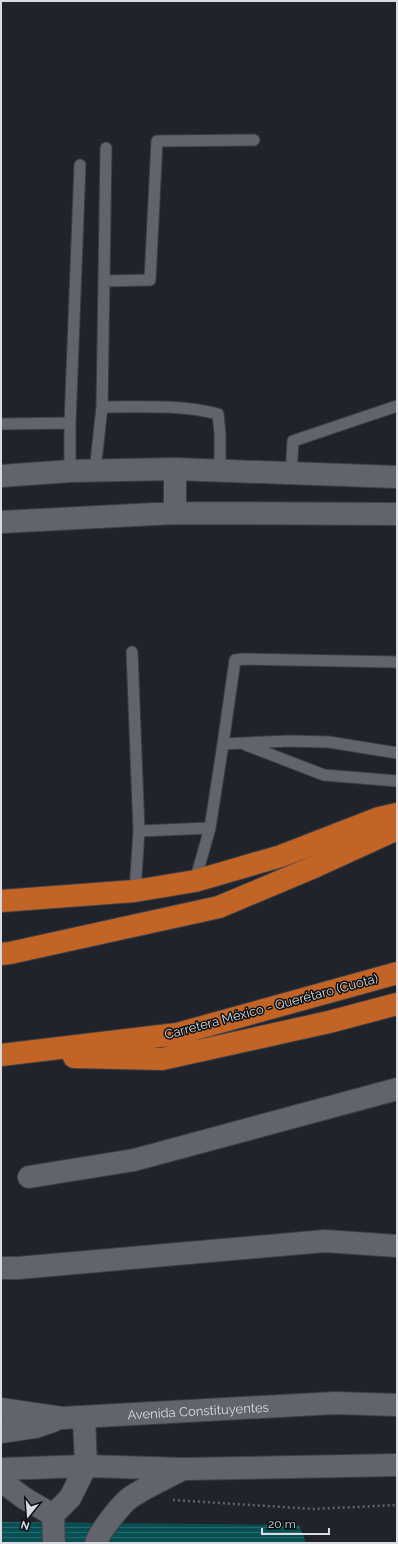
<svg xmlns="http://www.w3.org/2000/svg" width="398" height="1544" viewBox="0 0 398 1544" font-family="Raleway,sans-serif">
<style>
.water{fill:url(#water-rules)}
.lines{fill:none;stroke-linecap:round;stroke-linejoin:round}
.lane-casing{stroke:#3d3f45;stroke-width:13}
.street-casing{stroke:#3d3f45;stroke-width:24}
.secondary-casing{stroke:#3d3f45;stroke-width:24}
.highway-casing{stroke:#3d3f45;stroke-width:24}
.path{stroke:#62636b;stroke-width:2.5;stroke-dasharray:2 3;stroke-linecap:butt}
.lane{stroke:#62646d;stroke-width:11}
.street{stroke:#62646d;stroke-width:22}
.secondary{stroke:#62646d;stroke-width:22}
.highway{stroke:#c26425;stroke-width:22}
.labels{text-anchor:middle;stroke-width:3;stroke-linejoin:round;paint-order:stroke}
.street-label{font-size:13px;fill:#dbdce2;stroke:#0c0d10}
</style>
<defs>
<pattern id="water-rules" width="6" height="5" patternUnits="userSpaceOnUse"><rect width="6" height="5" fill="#065053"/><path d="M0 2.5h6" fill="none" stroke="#2a696b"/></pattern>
</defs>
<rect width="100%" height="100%" fill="#21232b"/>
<path class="water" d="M 1,1522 L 299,1525 L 306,1543 L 1,1543 Z"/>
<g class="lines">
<defs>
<path id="lane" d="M 104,281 L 150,280 L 157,141 L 254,140
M 102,407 L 106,148
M 70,423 L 80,165
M 1,424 L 70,423 L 70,471
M 95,471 L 102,407 C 140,407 181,404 218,414 L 220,434 L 220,471
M 291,474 L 293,441 L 397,406
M 132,652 L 139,831
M 223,744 L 235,660 L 244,659 L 397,662
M 246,745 L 324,775 L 397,781
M 195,881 L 210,828 L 223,744 L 289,741 L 329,742 L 397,753
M 135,891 L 139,831 L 210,828"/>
<path id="street" d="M 1,476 L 70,471 L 175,469 L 397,477
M 175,513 L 175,469
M 1,522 L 175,513 L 397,514
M 29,1177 L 134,1160 L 397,1089
M 1,1268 L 18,1268 L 325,1241 L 397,1246
M 54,1543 L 53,1515 L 70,1498 L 86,1466
M 96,1543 C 99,1532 122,1503 131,1497 C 148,1486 166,1478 183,1469"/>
<g id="secondary">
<path id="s1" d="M 1,1409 L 62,1418 L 335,1403 L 397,1405"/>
<path d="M 84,1418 L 86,1466"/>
<path d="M 1,1432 L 35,1427 L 53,1421"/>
<path d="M 1,1469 L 86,1466 L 183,1469 L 397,1465"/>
<path d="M 1,1481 L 24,1498 L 53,1515"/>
</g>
<path id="highway" d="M 1,901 L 135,891 L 195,881 L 281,856 L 379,818 L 397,814
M 1,954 L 10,953 L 219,907 L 314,867 L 397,829
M 1,1055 L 177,1034 L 397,973
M 74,1057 L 162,1059 L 329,1022 L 397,1004"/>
</defs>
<use href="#lane" class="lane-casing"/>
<use href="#street" class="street-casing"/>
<use href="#secondary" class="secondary-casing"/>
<use href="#highway" class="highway-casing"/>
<path class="path" d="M 173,1500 L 314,1509 L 397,1505"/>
<use href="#lane" class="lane"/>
<use href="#street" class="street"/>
<use href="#secondary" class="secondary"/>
<use href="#highway" class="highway"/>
</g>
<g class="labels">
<g class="street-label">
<text transform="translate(271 1006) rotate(-15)" y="5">Carretera México - Querétaro (Cuota)</text>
<text dy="5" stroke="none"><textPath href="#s1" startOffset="198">Avenida Constituyentes</textPath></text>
</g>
</g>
<rect width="398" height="1544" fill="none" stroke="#dbdce2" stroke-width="4"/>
<g transform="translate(28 1516) rotate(197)" stroke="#0c0d10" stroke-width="3" paint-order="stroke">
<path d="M0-3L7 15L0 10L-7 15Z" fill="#dbdce2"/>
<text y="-6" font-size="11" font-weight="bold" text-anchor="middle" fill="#dbdce2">N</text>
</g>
<path d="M262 1528v6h67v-6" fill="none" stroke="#dbdce2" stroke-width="2"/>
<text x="268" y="1528" font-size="12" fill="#dbdce2" stroke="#0c0d10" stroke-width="3" paint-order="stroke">20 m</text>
</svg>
